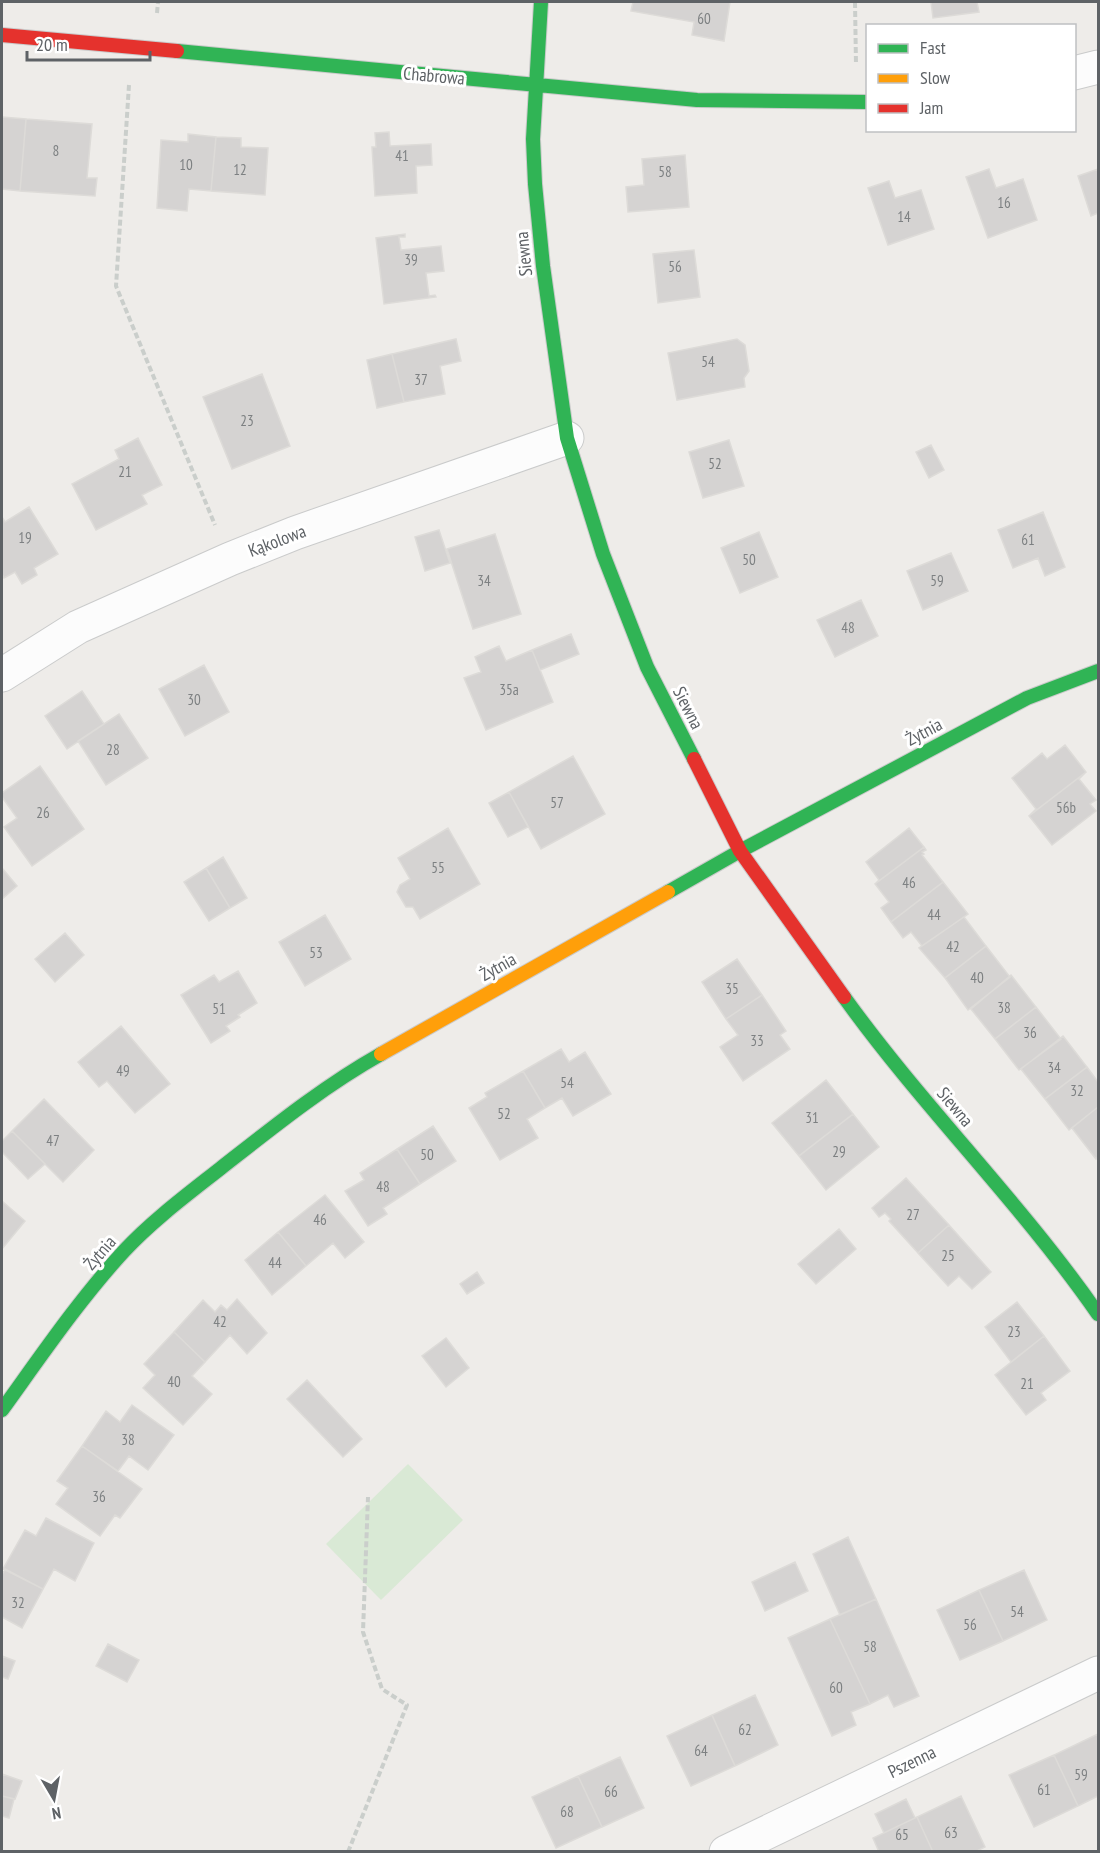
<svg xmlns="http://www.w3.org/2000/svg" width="1100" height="1853" viewBox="0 0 1100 1853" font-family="'PT Sans Narrow',sans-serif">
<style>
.green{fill:#d9e9d5}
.building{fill:#d5d3d2;stroke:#dddbd8;stroke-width:1.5}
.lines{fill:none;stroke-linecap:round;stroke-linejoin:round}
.street-casing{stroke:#cacbcb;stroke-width:35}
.fast-casing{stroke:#cacaca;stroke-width:16}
.slow-casing{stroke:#cacaca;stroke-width:16}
.jam-casing{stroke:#cacaca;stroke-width:16}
.path{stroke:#cacecb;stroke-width:4;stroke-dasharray:6 3;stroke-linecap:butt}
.street{stroke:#fcfcfc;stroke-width:33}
.fast{stroke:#30b455;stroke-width:14}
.slow{stroke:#ff9f0a;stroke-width:14}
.jam{stroke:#e5322d;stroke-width:14}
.labels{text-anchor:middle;stroke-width:6;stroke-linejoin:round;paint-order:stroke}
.number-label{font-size:15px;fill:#7d8082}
.street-label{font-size:18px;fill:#5e6266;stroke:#fff}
</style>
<rect width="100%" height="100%" fill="#eeece9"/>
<path class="green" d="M 408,1464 L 463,1520 L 381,1600 L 326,1544 Z"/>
<path class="building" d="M 633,2 L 730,2 L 724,41 L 692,35 L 694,22 L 631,11 Z
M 931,2 L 977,2 L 979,12 L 933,18 Z
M 2,117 L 26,119 L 20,191 L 2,189 Z
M 26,119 L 92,124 L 87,178 L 97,178 L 95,196 L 20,191 Z
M 389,132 L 390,146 L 431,144 L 432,165 L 416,166 L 417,193 L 375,196 L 372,147 L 376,147 L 375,133 Z
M 188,134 L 216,137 L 211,191 L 189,189 L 187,211 L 157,208 L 161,140 L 188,142 Z
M 216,137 L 241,138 L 241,147 L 268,148 L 265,195 L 211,191 Z
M 685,155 L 689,207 L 628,212 L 626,187 L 644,185 L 642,159 Z
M 989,169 L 996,188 L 1023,179 L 1037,220 L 988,238 L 966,177 Z
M 1098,169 L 1098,213 L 1091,216 L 1078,176 Z
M 889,181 L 895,198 L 921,190 L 934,229 L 888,245 L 868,188 Z
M 405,234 L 405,237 L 399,237 L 401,250 L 441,246 L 444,271 L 426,273 L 429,296 L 435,295 L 436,297 L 384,304 L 376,238 Z
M 694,250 L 700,297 L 658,303 L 653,254 Z
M 456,339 L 461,361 L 440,366 L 445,394 L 404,402 L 392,354 Z
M 737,339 L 745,345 L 749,371 L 744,378 L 745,387 L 677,400 L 668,353 Z
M 392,354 L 404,402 L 377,408 L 367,360 Z
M 262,374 L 290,446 L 232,469 L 203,397 Z
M 138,438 L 162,485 L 142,495 L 147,504 L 96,530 L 72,484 L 119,459 L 115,450 Z
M 729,440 L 744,486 L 703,498 L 689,452 Z
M 931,445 L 944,470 L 929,478 L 916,452 Z
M 29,507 L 58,554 L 34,568 L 37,575 L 22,584 L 15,572 L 4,578 L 2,574 L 2,517 L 5,522 Z
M 1043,512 L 1065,567 L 1045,576 L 1038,558 L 1013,568 L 998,530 Z
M 439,530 L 450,563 L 425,571 L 415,537 Z
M 759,532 L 778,577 L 740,593 L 721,548 Z
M 495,534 L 521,614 L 473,629 L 447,549 Z
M 951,553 L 968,591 L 923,610 L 907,571 Z
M 861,600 L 878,636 L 835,657 L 817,620 Z
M 571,634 L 579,654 L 540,670 L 532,650 Z
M 499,646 L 506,661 L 532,650 L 553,702 L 486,730 L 464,678 L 481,672 L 475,657 Z
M 204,665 L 229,712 L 185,736 L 159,689 Z
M 82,691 L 104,724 L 67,749 L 45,716 Z
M 119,714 L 148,758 L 106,785 L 78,741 Z
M 1065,745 L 1086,772 L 1029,816 L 1036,809 L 1012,778 L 1042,753 L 1047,759 Z
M 573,756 L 605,814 L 541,849 L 509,792 Z
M 40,766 L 84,829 L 32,866 L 4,827 L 17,818 L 2,797 L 2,793 Z
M 1086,772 L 1079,779 L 1096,800 L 1090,804 L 1096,811 L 1052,845 L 1029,816 Z
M 509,792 L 528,827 L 508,837 L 489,803 Z
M 448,828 L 480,884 L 420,919 L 413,907 L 406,907 L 397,892 L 400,885 L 410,879 L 398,858 Z
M 909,828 L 924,847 L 875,884 L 879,880 L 866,862 Z
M 924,847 L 926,850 L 922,852 L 924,854 L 922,855 L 943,882 L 891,922 L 881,908 L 889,902 L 875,884 Z
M 223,857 L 247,898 L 230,908 L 206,868 Z
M 2,868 L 17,886 L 2,899 Z
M 206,868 L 230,908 L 209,921 L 184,882 Z
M 943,882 L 968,914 L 922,946 L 911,932 L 903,938 L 891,922 Z
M 325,915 L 351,959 L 305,986 L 279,942 Z
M 964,917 L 986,946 L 945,978 L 919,948 Z
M 65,933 L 84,955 L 55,982 L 35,959 Z
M 986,946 L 1010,977 L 968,1010 L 945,978 Z
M 737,959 L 762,995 L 726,1019 L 702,982 Z
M 238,971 L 257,1003 L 238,1015 L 240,1017 L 226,1026 L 230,1031 L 211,1043 L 181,995 L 214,975 L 219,982 Z
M 1011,975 L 1036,1007 L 995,1039 L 971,1009 Z
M 762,995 L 786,1031 L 780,1035 L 790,1049 L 743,1081 L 720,1047 L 738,1035 L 726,1019 Z
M 1036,1007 L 1061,1039 L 1019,1070 L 995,1039 Z
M 121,1026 L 170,1084 L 135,1113 L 107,1081 L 99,1087 L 78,1062 Z
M 1063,1036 L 1087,1067 L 1045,1099 L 1021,1069 Z
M 561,1049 L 569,1062 L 585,1052 L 611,1094 L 573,1116 L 562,1098 L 545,1108 L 523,1071 Z
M 1087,1067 L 1098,1082 L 1098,1107 L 1069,1130 L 1045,1099 Z
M 523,1071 L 545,1108 L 527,1119 L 538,1138 L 500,1160 L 469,1108 L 487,1097 L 485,1093 Z
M 826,1080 L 853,1114 L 799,1156 L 772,1123 Z
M 44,1099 L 94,1150 L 63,1182 L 12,1131 Z
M 1098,1107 L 1098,1157 L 1096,1159 L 1072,1128 Z
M 853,1114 L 879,1147 L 826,1190 L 799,1156 Z
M 433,1126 L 456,1161 L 420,1184 L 397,1149 Z
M 12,1131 L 45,1164 L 28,1179 L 2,1152 L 2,1141 Z
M 397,1149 L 420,1184 L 383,1208 L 387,1214 L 368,1226 L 345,1191 L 364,1180 L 360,1173 Z
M 906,1178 L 949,1225 L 918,1253 L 889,1221 L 891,1219 L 885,1213 L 879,1217 L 872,1208 Z
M 325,1195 L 364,1242 L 345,1258 L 333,1243 L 306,1266 L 278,1232 Z
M 2,1201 L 25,1221 L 2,1249 Z
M 949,1225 L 991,1272 L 972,1289 L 959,1276 L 948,1286 L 918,1253 Z
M 839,1229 L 856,1249 L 816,1284 L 798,1264 Z
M 278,1232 L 306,1266 L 272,1295 L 245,1260 Z
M 477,1272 L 484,1283 L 467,1294 L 460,1284 Z
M 237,1299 L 267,1333 L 247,1354 L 230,1335 L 205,1362 L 174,1332 L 203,1300 L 215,1312 L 221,1305 L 227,1310 Z
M 1017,1302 L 1044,1336 L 1011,1362 L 985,1327 Z
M 174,1332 L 205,1362 L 192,1376 L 212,1394 L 183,1425 L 143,1388 L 155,1375 L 144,1364 Z
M 1044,1336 L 1070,1371 L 1041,1393 L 1046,1400 L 1026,1415 L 995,1375 Z
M 446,1338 L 469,1368 L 446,1387 L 422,1356 Z
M 307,1380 L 362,1439 L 343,1457 L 287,1399 Z
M 132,1405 L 174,1435 L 148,1470 L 129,1456 L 118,1471 L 82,1446 L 106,1411 L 120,1422 Z
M 82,1446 L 142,1489 L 120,1518 L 115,1515 L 100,1536 L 56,1504 L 68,1488 L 57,1481 Z
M 46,1518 L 94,1543 L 75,1581 L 54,1569 L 43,1589 L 3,1569 L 25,1530 L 36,1536 Z
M 848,1537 L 876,1599 L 840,1615 L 813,1554 Z
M 795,1562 L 808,1591 L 765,1611 L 752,1582 Z
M 5,1569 L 43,1589 L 22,1628 L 2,1617 L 2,1575 Z
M 1024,1570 L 1047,1620 L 1003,1641 L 979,1590 Z
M 979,1590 L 1003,1641 L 960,1660 L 937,1610 Z
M 876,1599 L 919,1696 L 894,1707 L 888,1695 L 870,1704 L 830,1619 Z
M 830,1619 L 870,1704 L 851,1712 L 856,1725 L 832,1736 L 788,1638 Z
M 108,1644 L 139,1660 L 127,1682 L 96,1666 Z
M 2,1656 L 15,1661 L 8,1679 L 2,1677 Z
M 755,1695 L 778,1745 L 735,1766 L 712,1715 Z
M 712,1715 L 735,1766 L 691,1786 L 667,1736 Z
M 1098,1734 L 1098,1796 L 1078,1806 L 1054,1755 Z
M 1054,1755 L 1078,1806 L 1034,1827 L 1009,1775 Z
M 620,1757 L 644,1808 L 602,1827 L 578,1776 Z
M 2,1774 L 22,1781 L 15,1799 L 2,1796 Z
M 578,1776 L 602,1827 L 556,1848 L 532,1797 Z
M 2,1796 L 14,1799 L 9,1818 L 2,1816 Z
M 961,1796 L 985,1847 L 975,1852 L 933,1852 L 917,1817 Z
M 906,1799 L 915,1818 L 884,1833 L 875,1814 Z
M 917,1817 L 933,1852 L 879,1852 L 873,1838 Z"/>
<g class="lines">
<defs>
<path id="street" d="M 1074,73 L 1098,67
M 2,675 L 78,627 L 230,559 L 295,533 L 567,438
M 726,1852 L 1098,1673"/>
<path id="fast" d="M 541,2 L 533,139 L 535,184 L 543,266 L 567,438 L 603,554 L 647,667 L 694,759
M 177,51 L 697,100 L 868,102
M 668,892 L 740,851 L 1027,698 L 1098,671
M 844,997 C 923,1107 1021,1203 1098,1314
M 2,1410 C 41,1356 79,1300 124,1251 C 153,1220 188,1194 221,1168 C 272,1128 324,1086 381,1054"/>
<path id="slow" d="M 381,1054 L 668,892"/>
<path id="jam" d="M 2,35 L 177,51
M 694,759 L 740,851 L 844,997"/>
</defs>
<use href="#street" class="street-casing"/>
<use href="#fast" class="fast-casing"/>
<use href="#slow" class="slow-casing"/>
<use href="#jam" class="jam-casing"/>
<path class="path" d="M 855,2 L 856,65
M 157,13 L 158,2
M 129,85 L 116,286 L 215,525
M 348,1852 L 407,1705 L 382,1689 L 363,1632 L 368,1497"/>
<use href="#street" class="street"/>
<use href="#fast" class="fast"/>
<use href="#slow" class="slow"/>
<use href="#jam" class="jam"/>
</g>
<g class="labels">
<g class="number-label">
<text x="704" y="24">60</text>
<text x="56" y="156">8</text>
<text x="402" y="161">41</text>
<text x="186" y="170">10</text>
<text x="240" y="175">12</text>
<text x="665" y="177">58</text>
<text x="1004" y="208">16</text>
<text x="904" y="222">14</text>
<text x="411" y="265">39</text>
<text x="675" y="272">56</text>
<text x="708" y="367">54</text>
<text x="421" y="385">37</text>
<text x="247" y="426">23</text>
<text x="715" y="469">52</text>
<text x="125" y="477">21</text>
<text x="25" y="543">19</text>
<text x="1028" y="545">61</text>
<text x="749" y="565">50</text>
<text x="484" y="586">34</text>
<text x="937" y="586">59</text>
<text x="848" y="633">48</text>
<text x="509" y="695">35a</text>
<text x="194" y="705">30</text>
<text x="113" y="755">28</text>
<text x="557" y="808">57</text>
<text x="1066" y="813">56b</text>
<text x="43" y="818">26</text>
<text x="438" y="873">55</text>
<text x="909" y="888">46</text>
<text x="934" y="920">44</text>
<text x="953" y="952">42</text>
<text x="316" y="958">53</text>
<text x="977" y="983">40</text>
<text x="732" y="994">35</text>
<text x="1004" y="1013">38</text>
<text x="219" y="1014">51</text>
<text x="1030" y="1038">36</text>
<text x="757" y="1046">33</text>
<text x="1054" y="1073">34</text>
<text x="123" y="1076">49</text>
<text x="567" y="1088">54</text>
<text x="1077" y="1096">32</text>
<text x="504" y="1119">52</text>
<text x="812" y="1123">31</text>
<text x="53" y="1146">47</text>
<text x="839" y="1157">29</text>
<text x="427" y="1160">50</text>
<text x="383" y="1192">48</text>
<text x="913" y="1220">27</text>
<text x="320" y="1225">46</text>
<text x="948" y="1261">25</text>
<text x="275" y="1268">44</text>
<text x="220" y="1327">42</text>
<text x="1014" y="1337">23</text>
<text x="174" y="1387">40</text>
<text x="1027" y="1389">21</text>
<text x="128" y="1445">38</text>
<text x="99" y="1502">36</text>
<text x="18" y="1608">32</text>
<text x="1017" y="1617">54</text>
<text x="970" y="1630">56</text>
<text x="870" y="1652">58</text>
<text x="836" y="1693">60</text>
<text x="745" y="1735">62</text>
<text x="701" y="1756">64</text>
<text x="1081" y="1780">59</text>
<text x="1044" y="1795">61</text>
<text x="611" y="1797">66</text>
<text x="567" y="1817">68</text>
<text x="951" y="1838">63</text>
<text x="902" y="1840">65</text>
</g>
<g class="street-label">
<text transform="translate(434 76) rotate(5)" y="6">Chabrowa</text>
<text transform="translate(524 254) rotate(-96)" y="6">Siewna</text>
<text transform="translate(277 541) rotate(-21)" y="6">Kąkolowa</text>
<text transform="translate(688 708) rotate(63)" y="6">Siewna</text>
<text transform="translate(924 732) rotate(-28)" y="6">Żytnia</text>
<text transform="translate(498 967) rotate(-29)" y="6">Żytnia</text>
<text transform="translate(955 1107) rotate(50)" y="6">Siewna</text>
<text transform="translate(100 1253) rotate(-49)" y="6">Żytnia</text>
<text transform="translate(912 1762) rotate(-26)" y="6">Pszenna</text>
</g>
</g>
<rect width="1100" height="1853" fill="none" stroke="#5e6266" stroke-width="6"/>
<rect x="866" y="24" width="210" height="108" fill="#ffffff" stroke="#bfc0c2" stroke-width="1.5"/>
<rect x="878" y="44" width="30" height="9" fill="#30b455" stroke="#bfc0c2" stroke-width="1.5"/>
<text x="920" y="54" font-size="18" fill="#5e6266">Fast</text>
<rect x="878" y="74" width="30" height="9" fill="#ff9f0a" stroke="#bfc0c2" stroke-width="1.5"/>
<text x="920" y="84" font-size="18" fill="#5e6266">Slow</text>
<rect x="878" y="104" width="30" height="9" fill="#e5322d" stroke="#bfc0c2" stroke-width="1.5"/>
<text x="920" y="114" font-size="18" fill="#5e6266">Jam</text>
<g transform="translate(54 1799) rotate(170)" stroke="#ffffff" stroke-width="4.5" paint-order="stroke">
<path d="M0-4.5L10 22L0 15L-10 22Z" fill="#5e6266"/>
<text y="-9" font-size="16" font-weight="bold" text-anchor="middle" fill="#5e6266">N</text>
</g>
<path d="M27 51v9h123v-9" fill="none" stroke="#5e6266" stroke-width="3"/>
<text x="36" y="51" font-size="18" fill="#5e6266" stroke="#ffffff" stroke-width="4.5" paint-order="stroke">20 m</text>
</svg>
